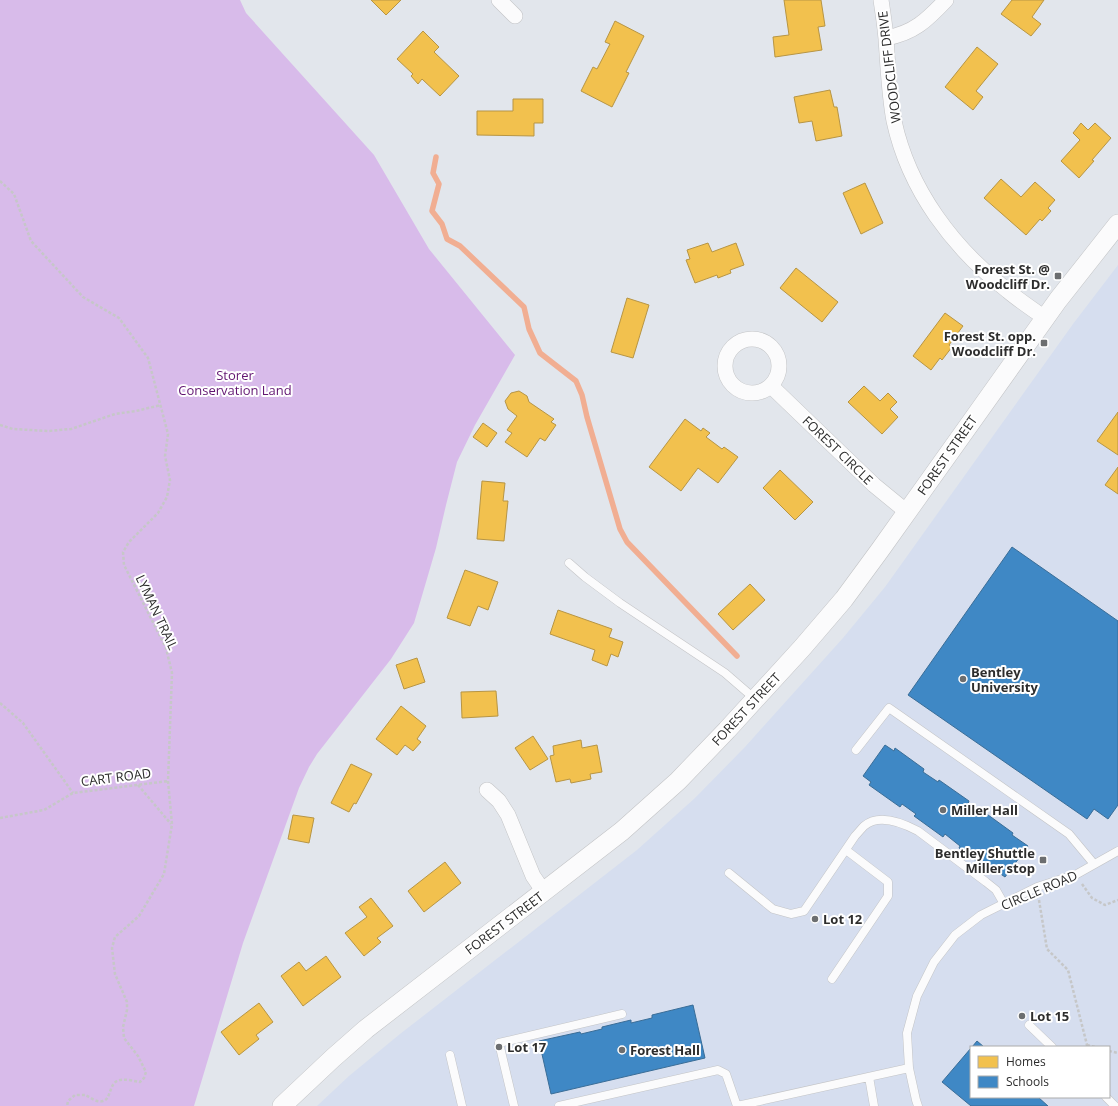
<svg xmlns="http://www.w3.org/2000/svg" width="1118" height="1106" viewBox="0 0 1118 1106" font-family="'Open Sans',sans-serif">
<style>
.education{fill:#d6deef;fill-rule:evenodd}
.green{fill:#d8bbea}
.homes{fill:#f2c14e;stroke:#b79544}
.schools{fill:#3f88c5;stroke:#3a6d97}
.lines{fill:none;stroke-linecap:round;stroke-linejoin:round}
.stream{stroke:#f1ae92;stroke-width:5.5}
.service-casing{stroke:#c3c4c6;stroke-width:9}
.minor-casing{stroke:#c3c4c6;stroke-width:16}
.tertiary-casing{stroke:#c3c4c6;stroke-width:20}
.path{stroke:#c6c7c8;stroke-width:2.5;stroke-dasharray:3 2;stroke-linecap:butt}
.service{stroke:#fbfbfc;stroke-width:8}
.minor{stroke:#fbfbfc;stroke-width:15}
.tertiary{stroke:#fbfbfc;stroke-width:19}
.poi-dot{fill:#6c6e70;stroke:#fff;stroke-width:1.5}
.labels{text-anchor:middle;stroke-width:4;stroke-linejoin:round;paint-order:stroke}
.street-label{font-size:13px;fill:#2d2d2d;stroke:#fff}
.poi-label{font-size:13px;font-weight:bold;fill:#2d2d2d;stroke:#fff;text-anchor:start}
.park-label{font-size:13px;fill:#621571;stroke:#fff}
</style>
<rect width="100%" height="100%" fill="#e2e6ec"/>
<path class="education" d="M 1118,265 L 1118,1106 L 317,1106 L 349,1076 L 400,1034 L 637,850 L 695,798 L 745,747 L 843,638 L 885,587 L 1073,324 ZM 971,1047 L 1109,1047 L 1109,1097 L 971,1097 Z"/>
<path class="green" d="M 0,0 L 240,0 L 246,13 L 374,155 L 429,249 L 515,355 L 475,425 L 457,462 L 446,505 L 436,548 L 414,623 L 391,659 L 317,754 L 309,767 L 299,788 L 243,943 L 194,1106 L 0,1106 Z"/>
<path class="homes" d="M 371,0 L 401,0 L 386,15 Z
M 784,0 L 821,0 L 825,26 L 818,27 L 822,50 L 775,57 L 773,37 L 789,35 Z
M 1012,0 L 1044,0 L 1032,17 L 1041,24 L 1031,36 L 1001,14 Z
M 615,21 L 644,36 L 626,72 L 629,73 L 612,107 L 581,91 L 593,67 L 597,69 L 610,44 L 605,42 Z
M 423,31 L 439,47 L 434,52 L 459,76 L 440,96 L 422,79 L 418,84 L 411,76 L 413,74 L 397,59 Z
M 977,47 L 998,64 L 976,91 L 983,97 L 973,110 L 945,87 Z
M 830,90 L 834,107 L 837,107 L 842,136 L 816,141 L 812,121 L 799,123 L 794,97 Z
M 513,99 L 543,99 L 543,123 L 534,123 L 534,136 L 477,135 L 477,111 L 513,111 Z
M 1081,123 L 1088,130 L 1095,123 L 1111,138 L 1092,160 L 1094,161 L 1079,178 L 1061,161 L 1080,140 L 1073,133 Z
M 1001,179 L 1021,197 L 1035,182 L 1055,200 L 1048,208 L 1051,211 L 1042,221 L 1040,219 L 1026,235 L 984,198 Z
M 865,183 L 883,223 L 861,234 L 843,193 Z
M 708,243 L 712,252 L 736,243 L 744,265 L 730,270 L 731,273 L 718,278 L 717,275 L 695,283 L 686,260 L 690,259 L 687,250 Z
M 796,268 L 838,302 L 822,322 L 780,288 Z
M 627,298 L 649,305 L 633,358 L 611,352 Z
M 945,313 L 963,326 L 949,345 L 952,347 L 942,360 L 940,358 L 931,370 L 913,356 Z
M 864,386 L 880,401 L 888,393 L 897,402 L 890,409 L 898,417 L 882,434 L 848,402 Z
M 519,391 L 527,396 L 529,402 L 554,419 L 551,422 L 556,425 L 545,441 L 540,438 L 527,457 L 505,442 L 512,433 L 507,430 L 517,416 L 508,409 L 505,401 L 511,393 Z
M 1118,412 L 1118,455 L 1097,441 Z
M 685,419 L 701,431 L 703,428 L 710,433 L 706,437 L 722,449 L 724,447 L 738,457 L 718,483 L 698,468 L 681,491 L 649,467 Z
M 483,423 L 497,433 L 487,447 L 473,437 Z
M 1118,467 L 1118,494 L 1105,485 Z
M 780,470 L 813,502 L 795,520 L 763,488 Z
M 482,481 L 505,483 L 503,501 L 508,501 L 504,541 L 477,539 Z
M 465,570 L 498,582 L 488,610 L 478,606 L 470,626 L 447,618 Z
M 750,584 L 765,600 L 733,630 L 718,614 Z
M 558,610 L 612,629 L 609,637 L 623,642 L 618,657 L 611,654 L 607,666 L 592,660 L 595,650 L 550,634 Z
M 417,658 L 425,682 L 404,689 L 396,665 Z
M 496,691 L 498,716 L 462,718 L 461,692 Z
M 401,706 L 426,726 L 417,739 L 421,742 L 413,751 L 405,745 L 397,755 L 376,739 Z
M 533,736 L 548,759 L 530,770 L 515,748 Z
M 581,740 L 582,748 L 597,745 L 602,772 L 590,774 L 591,779 L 571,783 L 570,779 L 556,782 L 550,756 L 554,755 L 553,746 Z
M 351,764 L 372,774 L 356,804 L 354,803 L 349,812 L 331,803 Z
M 293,815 L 314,818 L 309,843 L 288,839 Z
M 445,862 L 461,883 L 424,912 L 408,891 Z
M 371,898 L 393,926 L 377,938 L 381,942 L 364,956 L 345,933 L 367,917 L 359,907 Z
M 326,956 L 341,977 L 303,1006 L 281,976 L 299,962 L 306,971 Z
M 259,1003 L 273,1022 L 256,1035 L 259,1039 L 239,1055 L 221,1032 Z"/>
<path class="schools" d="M 1012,547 L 1118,621 L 1118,805 L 1108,819 L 1094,809 L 1087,819 L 908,695 Z
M 885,745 L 894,751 L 895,748 L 924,769 L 923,772 L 938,782 L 939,780 L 969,801 L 968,804 L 982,814 L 984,812 L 1013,833 L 1012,835 L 1028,846 L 1005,877 L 989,866 L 987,869 L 959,848 L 960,846 L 945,834 L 943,837 L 914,816 L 916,814 L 902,804 L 900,807 L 869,785 L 871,782 L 863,776 Z
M 693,1005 L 705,1058 L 551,1094 L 539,1041 L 580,1032 L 581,1034 L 602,1029 L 602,1027 L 631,1020 L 631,1023 L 652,1018 L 652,1015 Z
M 977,1041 L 984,1047 L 972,1047 Z
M 971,1048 L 971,1097 L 1038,1097 L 1048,1106 L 971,1106 L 942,1082 Z"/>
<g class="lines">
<path class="stream" d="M 436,157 L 433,173 L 439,184 L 432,211 L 442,224 L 447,239 L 460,246 L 524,307 L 529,329 L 540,353 L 576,381 L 582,395 L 587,417 L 620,529 L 627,542 L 737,656"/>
<defs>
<path id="service" d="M 569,563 L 585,577 L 620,603 L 725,673 L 755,699
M 856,750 L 889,708 L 1069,834 L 1094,864
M 729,873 L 773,909 L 791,914 L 804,911 L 855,836 C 858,833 861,829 864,826 C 879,813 903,823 918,831 L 986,882 L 996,890 L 1004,904
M 832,979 L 888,896 L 888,882 L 846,850
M 1029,1025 L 1052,1047
M 450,1055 L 462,1106
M 869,1077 L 874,1106
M 1106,1097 L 1115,1106
M 514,1106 L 499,1043 L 622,1014
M 559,1106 L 718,1070 L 726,1074 L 737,1106
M 737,1106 L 909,1068
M 918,1106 L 916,1100 L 909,1068 L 907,1033 L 917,996 L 934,962 L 955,935 L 981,915 L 1037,887 L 1077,874 L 1118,851"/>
<path id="minor" d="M 499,0 L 515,16
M 881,0 C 883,13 885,26 886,39 C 888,66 889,94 894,121 C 909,190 953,248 1008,291 C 1020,301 1032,309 1045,318
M 886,38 C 914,33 927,20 946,0
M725 366a27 27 0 1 1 54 0a27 27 0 1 1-54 0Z
M 771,386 L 874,485 L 907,512
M 487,790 L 499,801 L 508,815 L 533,876 L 544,892"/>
<path id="tertiary" d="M 282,1106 L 333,1058 L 366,1029 L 622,831 L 678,781 L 727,730 L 802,648 L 844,599 L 880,550 L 1058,300 L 1118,224"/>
</defs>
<use href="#service" class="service-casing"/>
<use href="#minor" class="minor-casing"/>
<use href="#tertiary" class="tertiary-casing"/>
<path class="path" d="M 0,181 L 14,194 L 31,241 L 83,297 L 119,318 L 148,358 L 168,434 L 165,456 L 170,480 L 167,497 L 158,513 L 129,542 L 123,552 L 124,565 L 166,648 L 172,673 L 168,781 L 172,824 L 164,874 L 139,916 L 115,937 L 112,948 L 115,974 L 127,1002 L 127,1010 L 123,1027 L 124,1038 L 138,1056 L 146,1072 L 144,1078 L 140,1082 C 133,1081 124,1078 117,1081 C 109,1085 111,1099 103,1101 C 96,1103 90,1097 85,1095 C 82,1095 78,1095 75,1095 L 68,1101 L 67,1106
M 0,425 L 13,429 L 48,431 L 71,429 L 115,414 L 136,411 L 161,405
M 0,703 L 23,723 L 73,793
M 138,785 L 171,824
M 0,818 L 44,810 L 73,793 L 168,781
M 1082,884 L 1092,898 L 1105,905 L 1118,900
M 1039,900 L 1047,949 L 1068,970 L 1087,1045 L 1085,1047
M 1087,1045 L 1095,1047
M 1109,1051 L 1118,1053"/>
<use href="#service" class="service"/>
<use href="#minor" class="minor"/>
<use href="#tertiary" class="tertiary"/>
</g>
<g class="poi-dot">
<rect x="1054" y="272" width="8" height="8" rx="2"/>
<rect x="1040" y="339" width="8" height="8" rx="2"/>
<circle cx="963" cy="679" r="4"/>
<circle cx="943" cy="810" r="4"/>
<rect x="1039" y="856" width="8" height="8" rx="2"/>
<circle cx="815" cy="919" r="4"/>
<circle cx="1022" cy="1016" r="4"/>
<circle cx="499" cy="1047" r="4"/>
<circle cx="622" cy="1050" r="4"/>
</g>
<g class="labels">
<g class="street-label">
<text transform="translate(889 67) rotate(-97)" y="5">WOODCLIFF DRIVE</text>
<text transform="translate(838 450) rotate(44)" y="5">FOREST CIRCLE</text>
<text transform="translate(947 455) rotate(-55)" y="5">FOREST STREET</text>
<text transform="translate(157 612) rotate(65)" y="5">LYMAN TRAIL</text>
<text transform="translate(746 709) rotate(-47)" y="5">FOREST STREET</text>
<text transform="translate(116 777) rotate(-7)" y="5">CART ROAD</text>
<text transform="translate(1039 890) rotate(-23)" y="5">CIRCLE ROAD</text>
<text transform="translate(504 923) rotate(-37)" y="5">FOREST STREET</text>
</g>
<g class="poi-label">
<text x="1050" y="274" text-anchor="end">Forest St. @<tspan x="1050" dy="15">Woodcliff Dr.</tspan></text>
<text x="1036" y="341" text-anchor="end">Forest St. opp.<tspan x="1036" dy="15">Woodcliff Dr.</tspan></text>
<text x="971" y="677">Bentley<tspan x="971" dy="15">University</tspan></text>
<text x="951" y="815">Miller Hall</text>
<text x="1035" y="858" text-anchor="end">Bentley Shuttle<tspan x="1035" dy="15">Miller stop</tspan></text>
<text x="823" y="924">Lot 12</text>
<text x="1030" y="1021">Lot 15</text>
<text x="507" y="1052">Lot 17</text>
<text x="630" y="1055">Forest Hall</text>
</g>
<g class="park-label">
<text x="235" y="380">Storer<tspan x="235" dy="15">Conservation Land</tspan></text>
</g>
</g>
<rect x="970" y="1046" width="140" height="52" fill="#ffffff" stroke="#ababab"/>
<rect x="978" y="1056" width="20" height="12" fill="#f2c14e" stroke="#ababab"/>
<text x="1006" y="1066" font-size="12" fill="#2d2d2d">Homes</text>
<rect x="978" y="1076" width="20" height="12" fill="#3f88c5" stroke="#ababab"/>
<text x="1006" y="1086" font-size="12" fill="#2d2d2d">Schools</text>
</svg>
